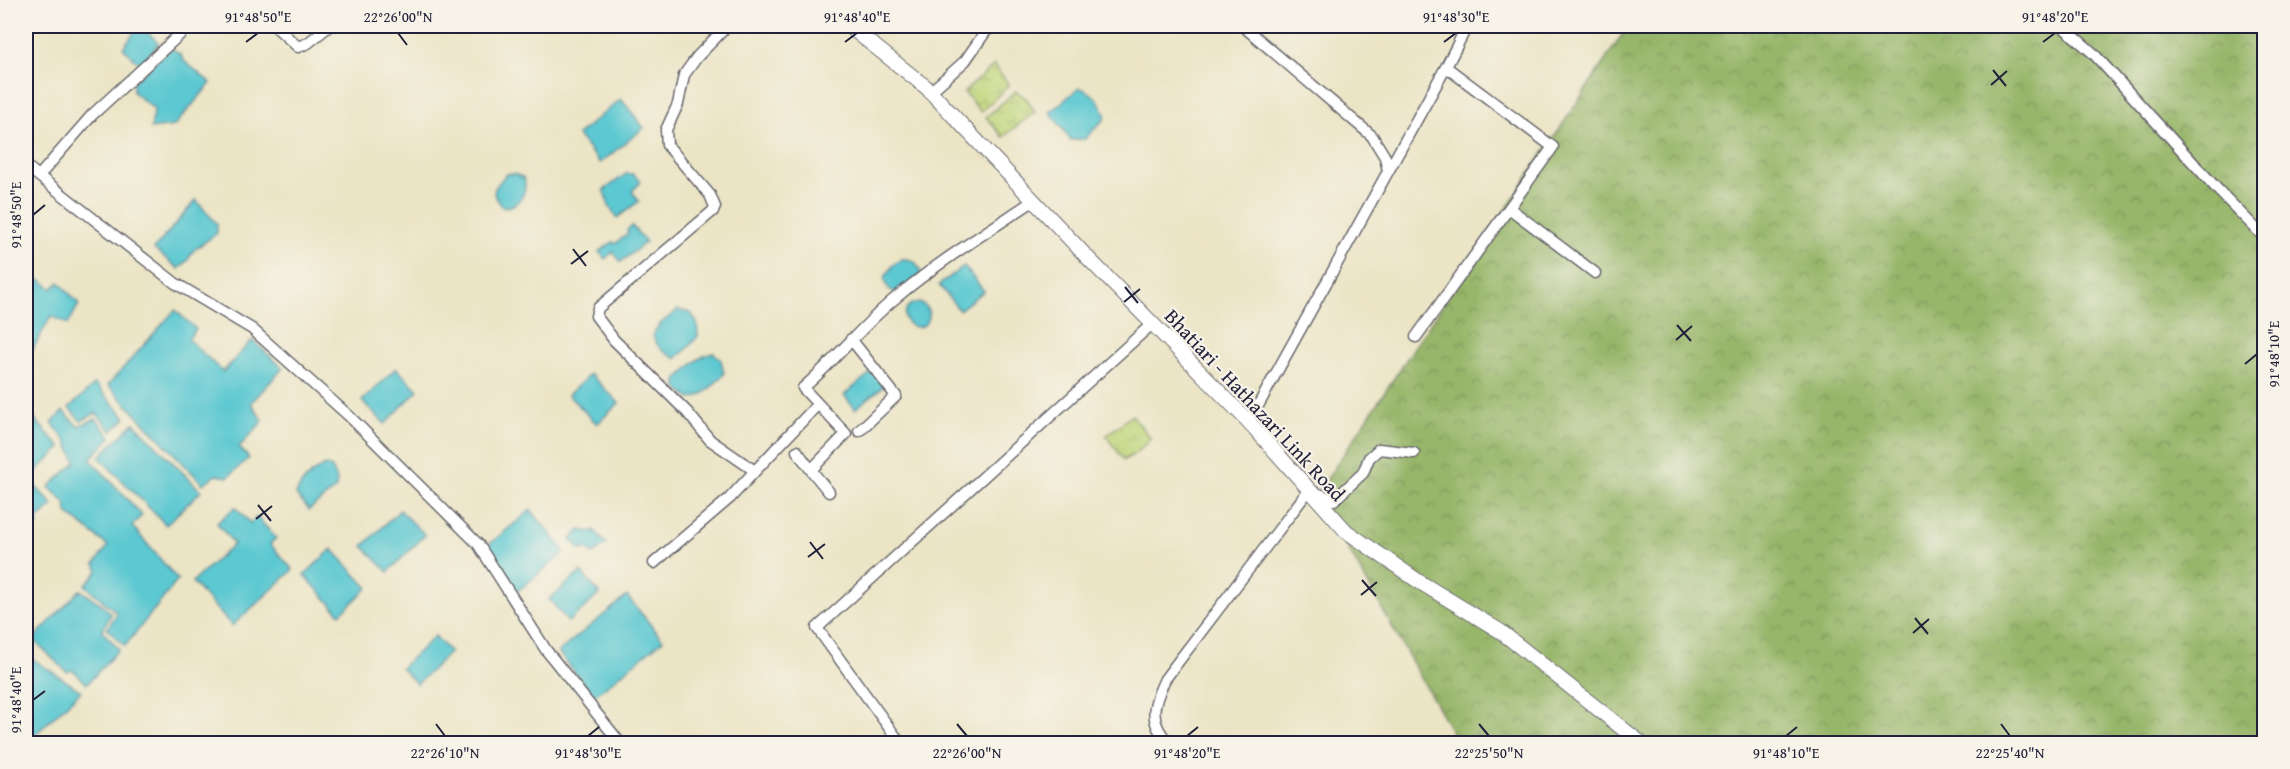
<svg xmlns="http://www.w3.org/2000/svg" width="2290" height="769" viewBox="0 0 2290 769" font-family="'Gentium Book Plus',serif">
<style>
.forest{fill:url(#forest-crowns);stroke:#5c6c52;stroke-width:1.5}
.wetland{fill:url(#wetland-marsh);stroke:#707c5a;stroke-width:1.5}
.water{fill:#5bc8d1;stroke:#3e7586;stroke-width:1.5}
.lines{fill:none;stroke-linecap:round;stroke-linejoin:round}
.minor-casing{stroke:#68666b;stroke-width:13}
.major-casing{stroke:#68666b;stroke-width:16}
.minor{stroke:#fff;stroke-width:10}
.major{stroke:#fff;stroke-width:14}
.ticks{fill:none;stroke:#22223b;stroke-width:2}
.labels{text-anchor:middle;stroke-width:4.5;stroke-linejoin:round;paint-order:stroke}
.street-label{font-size:20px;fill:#22223b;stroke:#f7f3e8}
.neatline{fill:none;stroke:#22223b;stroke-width:2}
.ticks-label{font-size:15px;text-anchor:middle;fill:#22223b}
</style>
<defs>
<pattern id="forest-crowns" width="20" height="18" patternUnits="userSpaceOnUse" patternTransform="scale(1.5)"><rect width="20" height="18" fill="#97b669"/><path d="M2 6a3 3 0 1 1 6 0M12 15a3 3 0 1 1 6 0" fill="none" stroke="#7b9458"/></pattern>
<pattern id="wetland-marsh" width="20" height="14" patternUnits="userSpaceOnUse" patternTransform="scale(1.5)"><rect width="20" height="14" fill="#bfd579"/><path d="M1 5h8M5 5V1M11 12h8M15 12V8" fill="none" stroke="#a4b76a"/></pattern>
</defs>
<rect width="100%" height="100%" fill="#f7f3e8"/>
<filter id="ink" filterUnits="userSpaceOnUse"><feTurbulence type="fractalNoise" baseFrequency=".0167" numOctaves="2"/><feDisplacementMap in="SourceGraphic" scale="12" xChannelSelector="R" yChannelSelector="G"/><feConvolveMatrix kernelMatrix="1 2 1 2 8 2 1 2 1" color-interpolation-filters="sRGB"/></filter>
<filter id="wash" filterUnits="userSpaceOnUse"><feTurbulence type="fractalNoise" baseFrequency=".008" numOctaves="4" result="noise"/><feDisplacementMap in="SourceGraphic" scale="24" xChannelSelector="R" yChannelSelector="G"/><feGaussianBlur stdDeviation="1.35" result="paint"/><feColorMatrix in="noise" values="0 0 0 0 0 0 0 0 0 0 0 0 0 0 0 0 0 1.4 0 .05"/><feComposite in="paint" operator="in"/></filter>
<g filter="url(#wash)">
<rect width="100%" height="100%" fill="#ebe4c5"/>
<path class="forest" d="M 1628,26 L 2264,26 L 2264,743 L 1458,743 L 1317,494 Z"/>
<path class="wetland" d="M 994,65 L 1009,85 L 981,112 L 964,92 Z
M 1016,91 L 1027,99 L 1035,112 L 1003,137 L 986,117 Z
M 1132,415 L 1151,439 L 1136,453 L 1124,460 L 1106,436 Z"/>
<path class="water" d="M 137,28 L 144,29 L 159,43 L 142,63 L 138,62 L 123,48 Z
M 171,48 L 181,55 L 183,60 L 211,83 L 174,126 L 151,129 L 154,109 L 133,92 L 133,82 Z
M 1079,88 C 1095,92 1100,102 1106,117 L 1085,139 L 1071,140 L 1050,112 Z
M 621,99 L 644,128 L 600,163 L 577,135 Z
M 506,174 L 515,174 L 524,178 C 528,194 519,207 502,207 L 494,194 L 495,188 Z
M 626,174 L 633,174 L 641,182 L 632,191 L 639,201 L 617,218 L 609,206 L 604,190 Z
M 196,200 L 217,224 L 217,233 L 193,251 L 188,260 L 179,269 L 154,249 Z
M 632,226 L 646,242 L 621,262 L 613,252 L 605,259 L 599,252 L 613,242 L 615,244 L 628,233 L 627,230 Z
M 902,259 C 914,258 918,264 921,274 L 900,291 L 894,292 L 888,288 L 884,278 L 893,265 Z
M 964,266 L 984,291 L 959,310 L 939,285 Z
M 26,274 L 34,281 L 41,280 L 52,289 L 59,282 L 79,304 L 68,324 L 51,316 L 32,351 L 26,356 Z
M905 315a12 12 0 1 1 24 0a12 12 0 1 1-24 0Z
M 175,310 L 196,329 L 188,339 L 223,372 L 252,340 L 283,368 L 251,403 L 263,421 L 239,447 L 249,458 L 228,477 L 216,475 L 203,484 L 108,385 Z
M 678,310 L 691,313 L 697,323 L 698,336 L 686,350 L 676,358 C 665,354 655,346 653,334 L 660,324 Z
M 714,353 L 721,360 L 724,374 C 714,384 705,396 690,399 L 677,388 L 677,380 C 688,369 698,355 714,353 Z
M 396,368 L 418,390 L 385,424 L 362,401 Z
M 874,370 L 885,385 L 855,409 L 844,395 Z
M 590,374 L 619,403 L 597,424 L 568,395 Z
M 95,384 L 126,418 L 112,431 L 96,413 L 81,421 L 69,408 Z
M 26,410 L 61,448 L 33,474 L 26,466 Z
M 63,411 L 78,426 L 96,419 L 111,437 L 90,459 L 142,515 L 132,526 L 178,580 L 125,646 L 107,629 L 117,613 L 85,585 L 98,571 L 95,564 L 108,546 L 67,513 L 66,504 L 49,487 L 76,462 L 67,442 L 52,423 Z
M 134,423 L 201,491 L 166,525 L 99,457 Z
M 325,465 L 332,468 L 337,479 L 336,488 L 309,510 L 296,495 C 300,481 313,472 325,465 Z
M 36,487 L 53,505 L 36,521 L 38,525 L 26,537 L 26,497 Z
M 235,507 L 250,523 L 257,517 L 276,538 L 270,544 L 293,570 L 232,626 L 192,582 L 234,544 L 217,523 Z
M 400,510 L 425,535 L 388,572 L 363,546 Z
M 531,510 L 565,552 L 514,594 L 487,546 Z
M 580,530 L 591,532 L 594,530 L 606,544 L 593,554 L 586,548 L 581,550 L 571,539 Z
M 332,549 L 368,588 L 340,614 L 304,575 Z
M 581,572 L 600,594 L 568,622 L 549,599 Z
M 80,590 L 103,605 L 111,614 L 102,631 L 119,649 L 87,684 L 73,670 L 67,672 L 34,641 L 36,636 Z
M 627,596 L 663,640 L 594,696 L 558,652 Z
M 435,636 L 450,652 L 417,684 L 401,668 Z
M 33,659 L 81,691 L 26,743 L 26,701 L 28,698 L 26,695 L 26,662 Z"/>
</g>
<g filter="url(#ink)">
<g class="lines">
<defs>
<path id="minor" d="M 275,26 L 298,47 L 308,43 L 329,26
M 727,26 L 697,57 L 684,75 L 678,104 L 666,130 L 667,145 L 710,195 L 715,207 L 713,211 L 598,308 L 596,316 L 614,340 L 687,412 L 710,440 L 755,471 L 818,404
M 1243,26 L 1372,136 L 1385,157 L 1388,171
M 2062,26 L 2093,53 L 2218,190 L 2264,237
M 930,92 L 965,61 L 986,31 L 993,26
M 26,166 L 175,283 L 252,329 L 349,416 L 478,544 L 546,650 L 621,744
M 39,176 L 92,115 L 189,26
M 1509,208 L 1595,273
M 1416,337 L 1553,147 L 1446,67
M 851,339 L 896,396 L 859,431
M 1249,422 L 1446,67 L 1467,26
M 797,451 L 811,470
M 829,492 L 811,470 L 846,434 L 803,388 C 836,360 863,324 898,296 C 940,261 988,231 1033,201
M 654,563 L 730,498 L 755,471
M 901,744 L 817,628 L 1152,324
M 1170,744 C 1147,721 1153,704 1165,679 L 1309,490 L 1334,500 L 1363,473 L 1369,458 L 1379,449 L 1414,453"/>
<path id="major" d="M 849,26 L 926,87 L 1086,256 L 1249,422 L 1346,531 L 1418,581 L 1500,631 L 1642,744"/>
</defs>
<use href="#minor" class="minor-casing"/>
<use href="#major" class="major-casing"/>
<use href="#minor" class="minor"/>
<use href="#major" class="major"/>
</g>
</g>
<path class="ticks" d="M 398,33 L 407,45M 246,42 L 258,33M 845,42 L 857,33M 1444,42 L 1456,33M 2043,42 L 2055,33M 1993,70 L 2006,86M 1991,85 L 2007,71M 33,215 L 45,205M 573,249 L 586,266M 571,264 L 588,251M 1125,287 L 1138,303M 1124,302 L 1140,289M 1677,325 L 1691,341M 1676,340 L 1692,326M 2245,364 L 2257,354M 258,505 L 271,521M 256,519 L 272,506M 810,542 L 823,559M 808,557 L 825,544M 1362,580 L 1376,596M 1361,595 L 1377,582M 1915,618 L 1928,634M 1913,633 L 1929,619M 33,700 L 45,691M 436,724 L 445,736M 957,724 L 967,736M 1479,724 L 1489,736M 2001,724 L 2010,736M 588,736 L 599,727M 1187,736 L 1198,727M 1786,736 L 1797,727"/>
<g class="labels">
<g class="street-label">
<text transform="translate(1255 405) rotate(47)" y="7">Bhatiari - Hathazari Link Road</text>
</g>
</g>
<rect width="2290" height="769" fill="none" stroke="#f7f3e8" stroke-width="66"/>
<rect x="33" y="33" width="2224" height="703" class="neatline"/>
<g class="ticks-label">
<text x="258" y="22">91°48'50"E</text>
<text x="398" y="22">22°26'00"N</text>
<text x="857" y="22">91°48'40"E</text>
<text x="1456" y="22">91°48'30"E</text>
<text x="2055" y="22">91°48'20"E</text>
<text transform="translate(16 215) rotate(-90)" y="5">91°48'50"E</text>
<text transform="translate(2274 354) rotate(-90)" y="5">91°48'10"E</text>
<text transform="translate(16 700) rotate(-90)" y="5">91°48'40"E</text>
<text x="445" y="758">22°26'10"N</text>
<text x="588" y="758">91°48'30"E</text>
<text x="967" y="758">22°26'00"N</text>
<text x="1187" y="758">91°48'20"E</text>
<text x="1489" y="758">22°25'50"N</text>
<text x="1786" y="758">91°48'10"E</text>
<text x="2010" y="758">22°25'40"N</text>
</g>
</svg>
